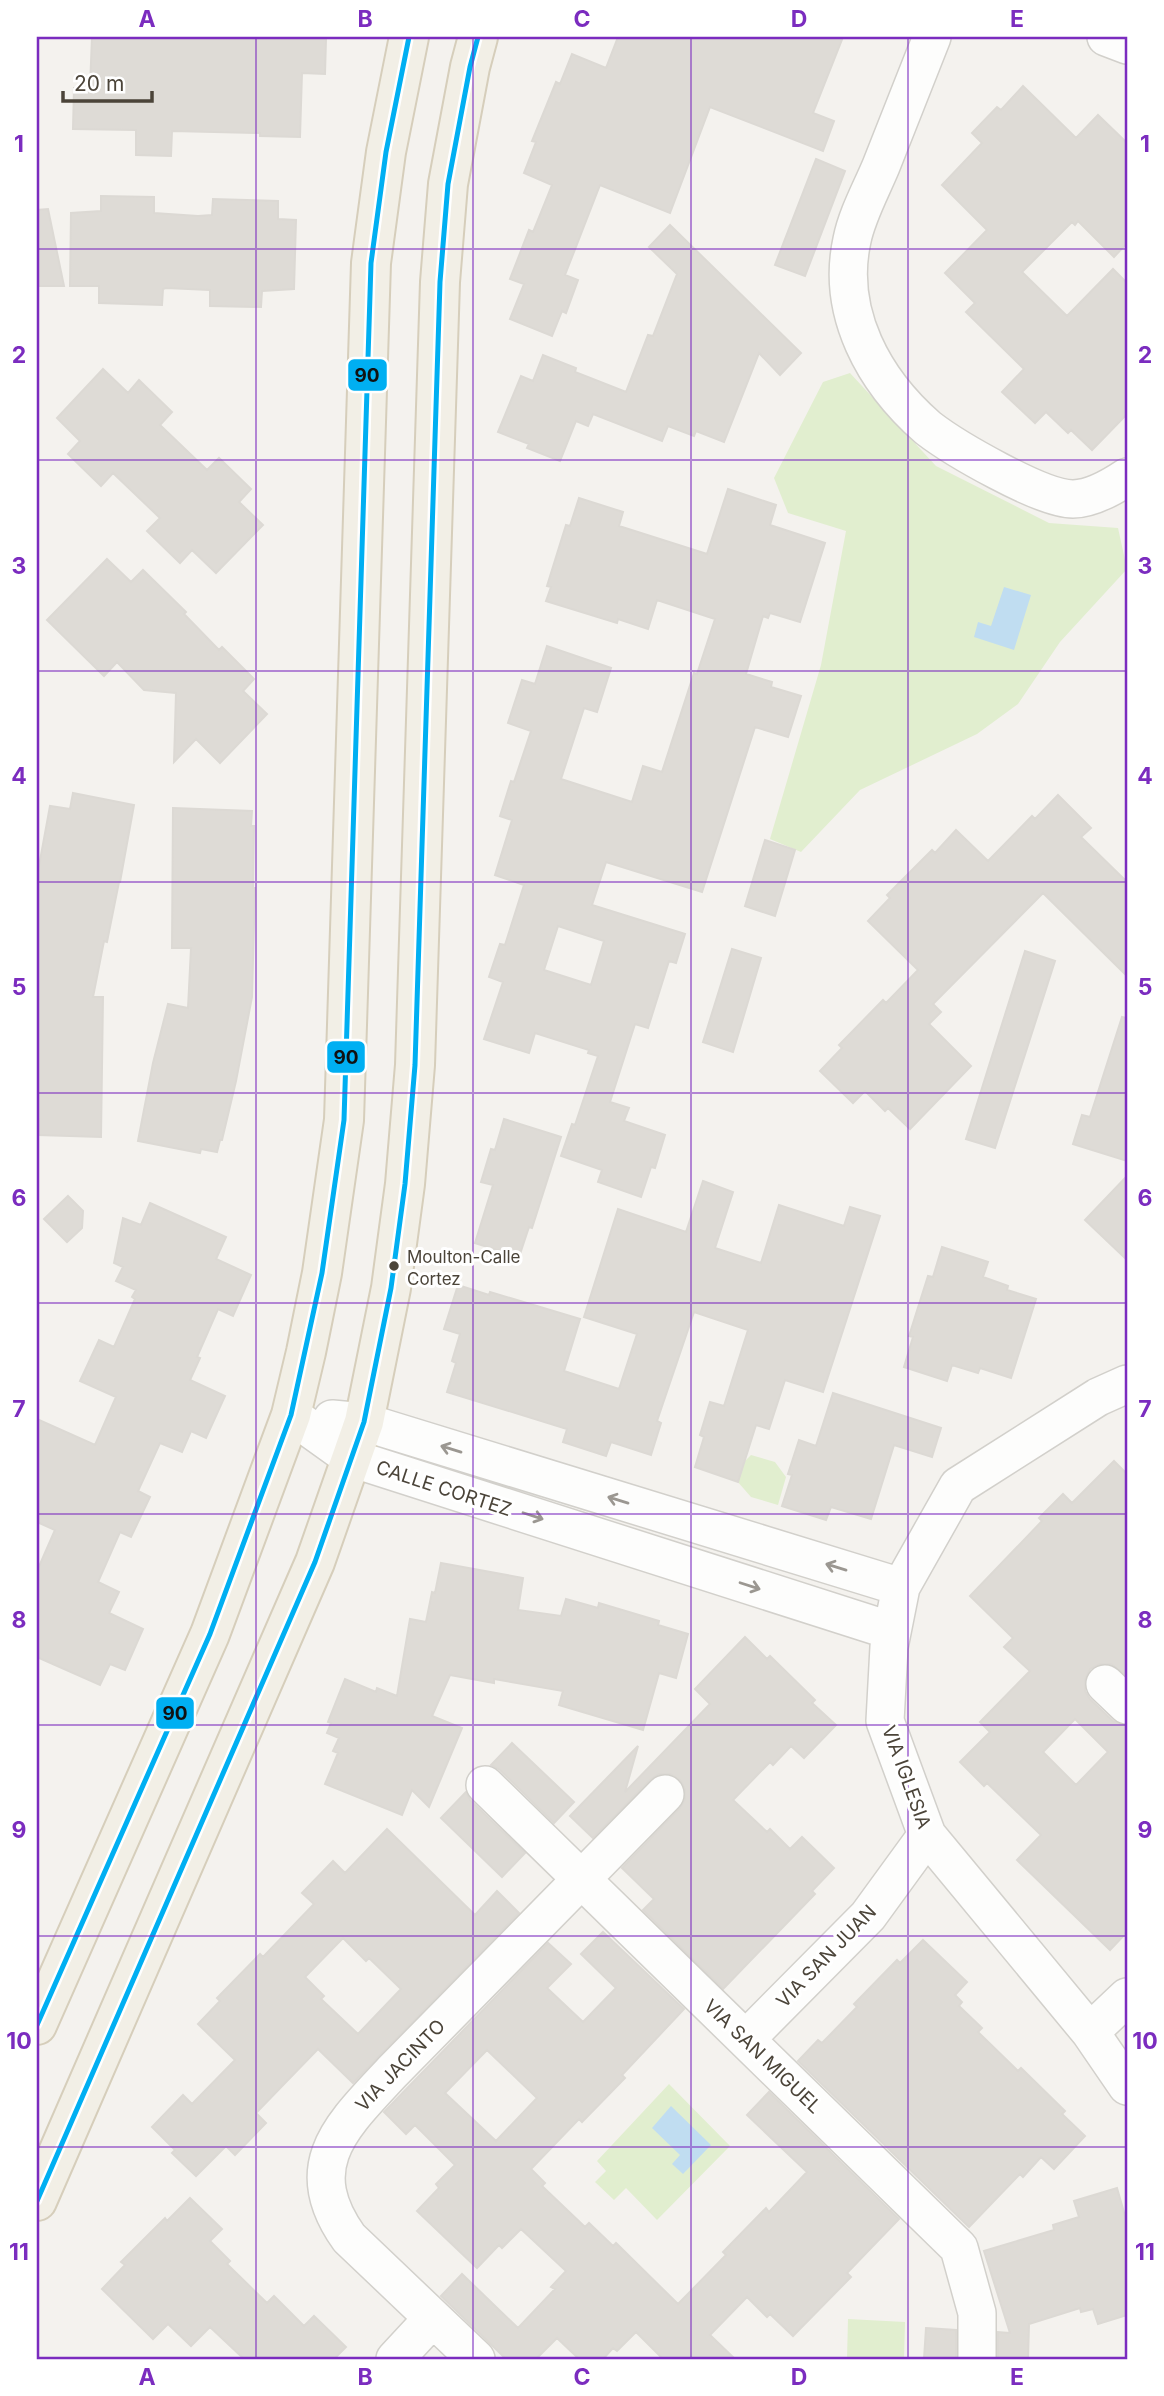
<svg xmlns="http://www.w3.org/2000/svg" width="1164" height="2396" viewBox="0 0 1164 2396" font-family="Inter,sans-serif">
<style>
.green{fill:#e1eecf}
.water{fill:#c0ddf1}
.building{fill:#dedbd6;stroke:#dcd9d4;stroke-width:2;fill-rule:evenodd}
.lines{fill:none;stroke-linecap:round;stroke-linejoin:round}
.minor-casing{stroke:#d2d0cb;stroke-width:40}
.major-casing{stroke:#d6cebb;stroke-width:42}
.minor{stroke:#fdfdfc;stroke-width:37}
.major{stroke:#f2efe6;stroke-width:38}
.bus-1-casing{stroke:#fff;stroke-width:10}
.bus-1{stroke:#00aff2;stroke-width:5}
.oneway{stroke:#9b9791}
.grid{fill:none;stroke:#7b2cbf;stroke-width:2;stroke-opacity:0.55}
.bus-dot{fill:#4b4439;stroke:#fff;stroke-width:2.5}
.labels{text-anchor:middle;stroke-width:6;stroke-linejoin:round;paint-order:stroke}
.bus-label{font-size:17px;fill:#4b4439;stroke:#fff;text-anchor:start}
.street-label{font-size:19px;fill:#4b4439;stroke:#fff}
.line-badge{stroke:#fff;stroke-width:2.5}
.pale-badge-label{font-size:19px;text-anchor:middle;font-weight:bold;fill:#111}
.neatline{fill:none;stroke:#7b2cbf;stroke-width:2.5}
.grid-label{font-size:23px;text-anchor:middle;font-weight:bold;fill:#7b2cbf}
</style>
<rect width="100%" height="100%" fill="#f4f2ee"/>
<path class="green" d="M 850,373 L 936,466 L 1049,523 L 1118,528 L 1127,569 L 1060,642 L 1018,704 L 977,734 L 860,790 L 801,852 L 770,839 L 821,665 L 846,531 L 788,513 L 774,478 L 823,382 Z
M 751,1455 L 775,1462 L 786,1477 L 778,1505 L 751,1497 L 737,1481 L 742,1464 Z
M 669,2084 L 730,2146 L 657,2220 L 626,2188 L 614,2200 L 595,2182 L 606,2171 L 597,2161 Z
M 848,2319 L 905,2322 L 904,2359 L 847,2359 Z"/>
<path class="water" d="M 1004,587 L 1031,595 L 1014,650 L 974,637 L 978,622 L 991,626 Z
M 671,2106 L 711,2145 L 683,2174 L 672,2164 L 680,2155 L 652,2128 Z"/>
<path class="building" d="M 92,37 L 326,39 L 325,74 L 302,73 L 300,137 L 260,136 L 260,133 L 172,131 L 171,156 L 136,155 L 136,130 L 73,129 L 74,88 L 90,88 Z
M 618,37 L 843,37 L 813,113 L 834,121 L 823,151 L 710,107 L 670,213 L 600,185 L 565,275 L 578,280 L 566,313 L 562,311 L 552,336 L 510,319 L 524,284 L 510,279 L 529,230 L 533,232 L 552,185 L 524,173 L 536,142 L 532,141 L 556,82 L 560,84 L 572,54 L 606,68 Z
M 1023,86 L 1076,138 L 1098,115 L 1127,143 L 1127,243 L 1114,257 L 1078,221 L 1075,225 L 1072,222 L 1022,272 L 1067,316 L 1113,269 L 1127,283 L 1127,414 L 1092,450 L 1071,430 L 1068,433 L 1046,412 L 1035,423 L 1002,392 L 1024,369 L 966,312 L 975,303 L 945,273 L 987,230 L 942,185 L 982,143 L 972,133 L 997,107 L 1001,110 Z
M 816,159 L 845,171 L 805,276 L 775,265 Z
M 101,196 L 154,197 L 154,213 L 198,216 L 212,215 L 213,199 L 278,201 L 278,219 L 296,220 L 294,289 L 262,291 L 261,307 L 210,306 L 210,290 L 166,288 L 163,289 L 162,305 L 99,303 L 99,286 L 70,286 L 71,213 L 101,211 Z
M 48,209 L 64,286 L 37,286 L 37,210 Z
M 670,225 L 801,353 L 780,375 L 759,353 L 724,442 L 696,431 L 694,436 L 668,426 L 662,441 L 593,414 L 588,426 L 576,421 L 560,461 L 527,448 L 529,444 L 498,432 L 521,376 L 533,381 L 543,355 L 576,368 L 575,372 L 626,392 L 648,335 L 653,336 L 677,274 L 649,247 Z
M 103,369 L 128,393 L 139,380 L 172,412 L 160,425 L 207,470 L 219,458 L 251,489 L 239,502 L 263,525 L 216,573 L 192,550 L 180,563 L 147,531 L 160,518 L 113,473 L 101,486 L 68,454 L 80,441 L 57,418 Z
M 728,489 L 776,505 L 770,525 L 825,543 L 800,622 L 770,613 L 768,618 L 763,616 L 746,674 L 772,682 L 771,687 L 801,696 L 788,737 L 755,727 L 702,892 L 606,862 L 592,905 L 685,934 L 676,963 L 669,961 L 648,1028 L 635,1024 L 610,1102 L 629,1108 L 624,1121 L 665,1135 L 655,1168 L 651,1167 L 641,1197 L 598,1182 L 602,1170 L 561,1156 L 572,1124 L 575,1125 L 598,1056 L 588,1053 L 589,1050 L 535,1033 L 529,1053 L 484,1039 L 503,982 L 489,977 L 500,944 L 505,945 L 524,885 L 495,875 L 512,820 L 500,816 L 511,781 L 514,782 L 531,731 L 508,723 L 522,680 L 535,684 L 547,646 L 611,668 L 597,712 L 584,708 L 561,779 L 632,802 L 643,766 L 662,772 L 694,673 L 697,674 L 715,619 L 657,600 L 648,629 L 618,619 L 617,623 L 546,601 L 551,587 L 547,586 L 566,525 L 570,526 L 579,498 L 623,512 L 619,526 L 707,554 ZM 558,926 L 604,941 L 591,985 L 544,970 Z
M 107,559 L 131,582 L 143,570 L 186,612 L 184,614 L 219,650 L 222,647 L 254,679 L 243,691 L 267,714 L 220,763 L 196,739 L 174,762 L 176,693 L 144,690 L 117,662 L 104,676 L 47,620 Z
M 73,793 L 134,805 L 120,882 L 119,882 L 107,942 L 104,941 L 93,997 L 103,997 L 101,1137 L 38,1135 L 39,1119 L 37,1119 L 37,865 L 39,866 L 50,806 L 70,809 Z
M 1058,795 L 1091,828 L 1081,837 L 1127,882 L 1127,976 L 1043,893 L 933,1004 L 941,1012 L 929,1024 L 971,1066 L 910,1129 L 888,1108 L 885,1111 L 865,1091 L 853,1103 L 820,1071 L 842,1048 L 839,1045 L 883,1000 L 886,1003 L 918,970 L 868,921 L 890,898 L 887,895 L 932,850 L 935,853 L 956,830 L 988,861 L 1032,816 L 1035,819 Z
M 173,808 L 252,811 L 251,826 L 254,826 L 253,888 L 255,888 L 252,997 L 236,1081 L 222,1140 L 220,1140 L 217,1152 L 201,1149 L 200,1153 L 138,1141 L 153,1063 L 168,1004 L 188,1008 L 191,948 L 172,948 Z
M 765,840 L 795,850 L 775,916 L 745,906 Z
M 732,949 L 761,958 L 733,1052 L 703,1042 Z
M 1025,951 L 1055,961 L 995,1148 L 966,1139 Z
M 1122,1017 L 1127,1018 L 1127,1161 L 1073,1144 L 1082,1115 L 1090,1117 Z
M 504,1119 L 561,1137 L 532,1228 L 529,1227 L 519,1257 L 475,1243 L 493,1185 L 481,1182 L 491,1149 L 495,1150 Z
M 1127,1176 L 1127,1260 L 1085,1220 Z
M 703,1181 L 733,1192 L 715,1248 L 761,1263 L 779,1205 L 844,1226 L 850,1207 L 880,1216 L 823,1392 L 785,1380 L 769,1429 L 756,1425 L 738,1482 L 695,1467 L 704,1437 L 700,1435 L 710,1402 L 724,1406 L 748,1330 L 694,1312 L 657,1421 L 661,1423 L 651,1455 L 611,1442 L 606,1456 L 563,1442 L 567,1429 L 447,1392 L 456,1363 L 452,1361 L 460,1334 L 444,1329 L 458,1285 L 489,1295 L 490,1292 L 580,1319 L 564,1371 L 619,1389 L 637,1334 L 584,1317 L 618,1209 L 686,1232 Z
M 68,1196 L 83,1211 L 82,1228 L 67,1242 L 44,1219 Z
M 150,1203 L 226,1237 L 216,1259 L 251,1275 L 233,1316 L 218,1309 L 197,1357 L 200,1358 L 190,1380 L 225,1396 L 206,1438 L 191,1431 L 182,1452 L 160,1443 L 138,1491 L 150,1497 L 131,1537 L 120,1532 L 98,1582 L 119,1592 L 109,1613 L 143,1629 L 125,1670 L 110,1664 L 100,1685 L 37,1657 L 37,1571 L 55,1530 L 37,1522 L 37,1419 L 95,1445 L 116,1397 L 80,1381 L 99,1340 L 114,1347 L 135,1299 L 132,1297 L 136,1290 L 116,1281 L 123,1267 L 114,1263 L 123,1218 L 141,1225 Z
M 942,1247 L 988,1262 L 983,1277 L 1008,1286 L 1007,1290 L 1036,1299 L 1011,1378 L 980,1368 L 978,1373 L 952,1365 L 947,1381 L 904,1367 L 913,1337 L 909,1336 L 928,1276 L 933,1277 Z
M 833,1393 L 941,1428 L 932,1457 L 894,1445 L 871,1519 L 831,1507 L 826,1520 L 782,1506 L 792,1475 L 788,1474 L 799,1440 L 816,1446 Z
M 1114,1461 L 1127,1474 L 1127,1676 L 1111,1664 L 1100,1664 L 1090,1669 L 1085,1680 L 1085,1691 L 1090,1699 L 1113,1721 L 1127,1725 L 1127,1932 L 1110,1950 L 1017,1860 L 1041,1835 L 987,1783 L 984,1786 L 960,1762 L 990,1732 L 980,1722 L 1030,1671 L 1004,1647 L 1013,1638 L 970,1596 L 1042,1521 L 1039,1518 L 1063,1494 L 1072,1503 ZM 1075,1719 L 1108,1752 L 1076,1785 L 1043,1752 Z
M 441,1563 L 523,1578 L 518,1610 L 561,1616 L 566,1599 L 598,1608 L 599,1603 L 659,1621 L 658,1625 L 688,1634 L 676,1678 L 659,1673 L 643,1730 L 559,1705 L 563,1691 L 494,1679 L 494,1683 L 450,1675 L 432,1716 L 462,1728 L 429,1807 L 412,1790 L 402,1815 L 325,1784 L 338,1753 L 333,1751 L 339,1738 L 327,1733 L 331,1723 L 328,1722 L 345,1679 L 376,1692 L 377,1688 L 397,1696 L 410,1619 L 426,1622 L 432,1592 L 435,1593 Z
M 745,1637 L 767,1659 L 770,1656 L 815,1700 L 812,1703 L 836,1725 L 804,1758 L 791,1746 L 773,1765 L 770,1762 L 733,1800 L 767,1832 L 770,1829 L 790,1849 L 802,1837 L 834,1868 L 812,1891 L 815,1894 L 723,1989 L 643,1910 L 654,1899 L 622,1868 L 680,1808 L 685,1799 L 685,1789 L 680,1780 L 670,1774 L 659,1774 L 651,1779 L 593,1838 L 570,1816 L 638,1746 L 625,1792 L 710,1704 L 695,1689 Z
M 512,1743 L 574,1802 L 554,1823 L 500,1770 L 491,1765 Z
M 466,1792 L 470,1800 L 525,1853 L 502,1877 L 441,1818 Z
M 387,1829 L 475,1915 L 497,1891 L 519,1913 L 353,2083 L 318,2049 L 256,2113 L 266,2123 L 235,2155 L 226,2146 L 196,2176 L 172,2153 L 175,2150 L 152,2127 L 183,2095 L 192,2104 L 235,2060 L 198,2024 L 220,2001 L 217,1998 L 260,1954 L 263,1957 L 314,1904 L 302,1893 L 333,1861 L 345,1873 ZM 343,1938 L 366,1961 L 369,1958 L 401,1989 L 358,2034 L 321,1999 L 324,1996 L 305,1977 Z
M 603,1932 L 684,2009 L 622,2075 L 625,2078 L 582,2122 L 579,2119 L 531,2169 L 545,2183 L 542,2186 L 585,2227 L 589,2223 L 613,2246 L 616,2243 L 678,2304 L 726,2255 L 723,2252 L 766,2208 L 769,2212 L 807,2172 L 747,2115 L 769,2092 L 899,2219 L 847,2273 L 851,2277 L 793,2336 L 770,2314 L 767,2317 L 747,2297 L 710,2335 L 735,2359 L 663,2359 L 636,2332 L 617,2351 L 613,2348 L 603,2359 L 579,2359 L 557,2338 L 536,2359 L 506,2359 L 441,2296 L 462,2274 L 518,2328 L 555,2289 L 551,2287 L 566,2271 L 521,2229 L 502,2248 L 499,2245 L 477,2268 L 417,2211 L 439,2188 L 436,2184 L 455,2165 L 415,2125 L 406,2134 L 384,2112 L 548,1943 L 571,1964 L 547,1988 L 583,2022 L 616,1988 L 581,1954 ZM 487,2050 L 537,2098 L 496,2141 L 445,2093 Z
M 923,1940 L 967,1982 L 955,1995 L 962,2002 L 959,2006 L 982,2028 L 978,2032 L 1018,2071 L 1021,2068 L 1065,2111 L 1062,2114 L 1085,2136 L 1054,2169 L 1041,2157 L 1023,2177 L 1020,2174 L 969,2227 L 798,2061 L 818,2040 L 822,2043 L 857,2007 L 854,2004 L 897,1960 L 900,1963 Z
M 1117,2188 L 1127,2223 L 1127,2315 L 1098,2324 L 1093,2309 L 1081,2312 L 1080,2308 L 1029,2324 L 1028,2359 L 998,2359 L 998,2332 L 1010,2333 L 984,2251 L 1054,2230 L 1053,2225 L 1079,2217 L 1074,2201 Z
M 190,2198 L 222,2229 L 210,2241 L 230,2261 L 227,2264 L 267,2303 L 274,2296 L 304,2326 L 314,2316 L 346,2347 L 334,2359 L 244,2359 L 210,2327 L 191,2346 L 168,2324 L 153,2339 L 102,2289 L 125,2265 L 121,2262 L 165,2218 L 167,2221 Z
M 926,2328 L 956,2330 L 956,2359 L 924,2359 Z"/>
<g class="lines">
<defs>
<path id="minor" d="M 932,37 C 915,80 898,123 881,166 C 871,190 857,215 852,240 C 836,313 874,381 928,428 C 954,448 1041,499 1073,499 C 1091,499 1112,487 1127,477
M 1106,37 L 1127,45
M 1127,1384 L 1098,1397 L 958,1486 L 901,1587 L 889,1647 L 885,1721 L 927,1835 L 1090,2032 L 1127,2086
M 291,1415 L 351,1458 L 892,1631
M 332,1419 L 364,1422 L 901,1587
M 1105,1684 L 1127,1705
M 485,1785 L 959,2248 L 977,2313 L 977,2359
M 1090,2032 L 1127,1997
M 746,2039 L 868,1916 L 927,1835
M 395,2359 L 433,2318
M 476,2359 L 349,2238 C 297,2165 343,2125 392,2072 L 665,1794"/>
<path id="major" d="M 37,2025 L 210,1634 L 291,1415 L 306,1352 L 322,1273 L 344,1120 L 371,263 L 386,152 L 409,37
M 37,2201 L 315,1562 L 364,1422 L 391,1288 L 405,1184 L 415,1065 L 440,282 L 448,184 L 470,67 L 478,37"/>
</defs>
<use href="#minor" class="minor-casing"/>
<use href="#major" class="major-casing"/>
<use href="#minor" class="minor"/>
<use href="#major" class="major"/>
<defs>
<path id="bus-1" d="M 37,2025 L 210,1634 L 291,1415 L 322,1273 L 344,1120 L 371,263 L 386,152 L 409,37
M 37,2201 L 315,1562 L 364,1422 L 391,1288 L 405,1184 L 415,1065 L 440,282 L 448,184 L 470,67 L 478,37"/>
</defs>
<use href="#bus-1" class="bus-1-casing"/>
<use href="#bus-1" class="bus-1"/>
</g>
<defs><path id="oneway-shaft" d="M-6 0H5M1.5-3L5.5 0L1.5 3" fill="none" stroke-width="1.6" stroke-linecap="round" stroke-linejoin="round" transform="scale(1.75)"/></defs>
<g class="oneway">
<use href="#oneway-shaft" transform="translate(451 1449) rotate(-163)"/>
<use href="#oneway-shaft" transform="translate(618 1500) rotate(-163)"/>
<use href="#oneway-shaft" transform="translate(533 1516) rotate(18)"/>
<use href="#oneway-shaft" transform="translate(836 1567) rotate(-163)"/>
<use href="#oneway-shaft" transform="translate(750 1586) rotate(18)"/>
</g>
<path class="grid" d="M 256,37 L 256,2359M 473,37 L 473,2359M 691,37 L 691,2359M 908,37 L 908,2359M 37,249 L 1127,249M 37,460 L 1127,460M 37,671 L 1127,671M 37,882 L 1127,882M 37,1093 L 1127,1093M 37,1303 L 1127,1303M 37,1514 L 1127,1514M 37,1725 L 1127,1725M 37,1936 L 1127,1936M 37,2147 L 1127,2147"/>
<circle class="bus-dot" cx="394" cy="1266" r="6"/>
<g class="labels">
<g class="bus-label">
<text x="407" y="1263">Moulton-Calle<tspan x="407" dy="22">Cortez</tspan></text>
</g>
<g class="street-label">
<text transform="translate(444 1488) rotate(18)" y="7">CALLE CORTEZ</text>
<text transform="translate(907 1777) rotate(70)" y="7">VIA IGLESIA</text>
<text transform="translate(826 1956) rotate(-46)" y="7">VIA SAN JUAN</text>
<text transform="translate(763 2056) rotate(44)" y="7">VIA SAN MIGUEL</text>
<text transform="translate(400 2065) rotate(-46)" y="7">VIA JACINTO</text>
</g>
</g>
<g class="line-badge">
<rect x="347" y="358" width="41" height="34" rx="7" fill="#00aff2"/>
<rect x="326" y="1040" width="40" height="34" rx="7" fill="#00aff2"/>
<rect x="155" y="1696" width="40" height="34" rx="7" fill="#00aff2"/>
</g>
<g class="pale-badge-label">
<text x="367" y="382">90</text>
<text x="346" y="1064">90</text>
<text x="175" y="1720">90</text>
</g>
<rect width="1164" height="2396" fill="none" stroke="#ffffff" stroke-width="77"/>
<path d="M63 91v10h89v-10" fill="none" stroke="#4b4439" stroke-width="3.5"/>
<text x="74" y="91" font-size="21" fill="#4b4439" stroke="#ffffff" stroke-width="5" paint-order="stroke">20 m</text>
<rect x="38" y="38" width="1088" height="2320" class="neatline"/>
<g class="grid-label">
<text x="147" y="27">A</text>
<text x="365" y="27">B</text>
<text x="582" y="27">C</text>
<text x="799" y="27">D</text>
<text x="1017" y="27">E</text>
<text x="19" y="152">1</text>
<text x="1145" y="152">1</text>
<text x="19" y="363">2</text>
<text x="1145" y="363">2</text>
<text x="19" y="574">3</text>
<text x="1145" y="574">3</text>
<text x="19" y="784">4</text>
<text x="1145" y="784">4</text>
<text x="19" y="995">5</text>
<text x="1145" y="995">5</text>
<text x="19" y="1206">6</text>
<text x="1145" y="1206">6</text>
<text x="19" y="1417">7</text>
<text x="1145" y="1417">7</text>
<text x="19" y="1628">8</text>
<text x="1145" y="1628">8</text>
<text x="19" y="1838">9</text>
<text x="1145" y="1838">9</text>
<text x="19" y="2049">10</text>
<text x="1145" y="2049">10</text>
<text x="19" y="2260">11</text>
<text x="1145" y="2260">11</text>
<text x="147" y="2385">A</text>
<text x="365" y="2385">B</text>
<text x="582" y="2385">C</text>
<text x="799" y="2385">D</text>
<text x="1017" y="2385">E</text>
</g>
</svg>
